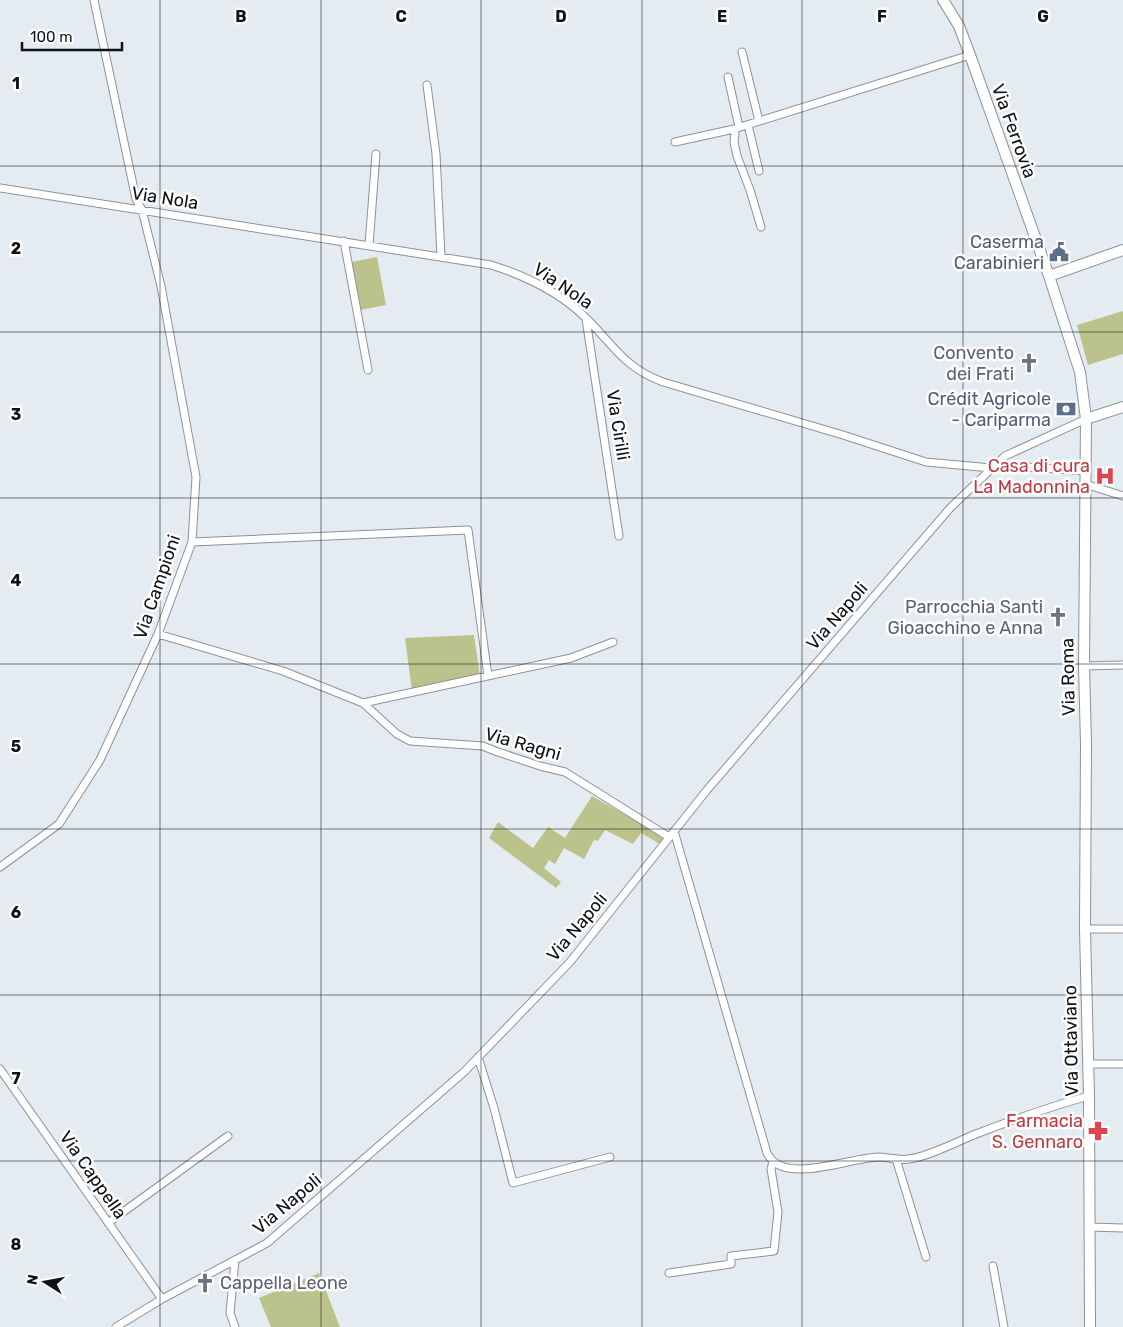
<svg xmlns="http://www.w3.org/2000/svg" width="1123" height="1327" viewBox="0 0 1123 1327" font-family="Rubik,sans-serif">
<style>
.green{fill:#bbc28b}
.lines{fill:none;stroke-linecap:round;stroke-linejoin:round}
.street-casing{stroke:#8c9298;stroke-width:9}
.secondary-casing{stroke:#8c9298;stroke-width:12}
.street{stroke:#fff;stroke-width:7}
.secondary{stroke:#fff;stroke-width:10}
.grid{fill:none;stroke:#0f1214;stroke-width:1;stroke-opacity:0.55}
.labels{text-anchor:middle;stroke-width:5;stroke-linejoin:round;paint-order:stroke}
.street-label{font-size:18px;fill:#0f1214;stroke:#fff}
.service-label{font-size:18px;fill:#4e5e75;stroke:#fff;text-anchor:end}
.worship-label{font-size:18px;fill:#5b616d;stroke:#fff;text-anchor:end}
.health-label{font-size:18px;fill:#be3a42;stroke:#fff;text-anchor:end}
.grid-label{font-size:16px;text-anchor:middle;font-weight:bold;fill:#0f1214;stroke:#fff;stroke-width:5;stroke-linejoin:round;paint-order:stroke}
</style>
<rect width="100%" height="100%" fill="#e4ecf2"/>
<path class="green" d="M 377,257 L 386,305 L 360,310 L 351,262 Z
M 1123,311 L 1123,354 L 1088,365 L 1077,325 Z
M 474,635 L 480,676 L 412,691 L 405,638 Z
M 592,796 L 666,838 L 660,844 L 641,833 L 633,844 L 605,830 L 598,841 L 594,840 L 584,859 L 564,848 L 555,864 L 549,860 L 544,868 L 561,882 L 556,888 L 489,838 L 498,822 L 533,848 L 548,827 L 565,838 Z
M 319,1273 L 340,1327 L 271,1327 L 259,1298 Z"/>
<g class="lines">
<defs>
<path id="street" d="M 742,52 L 759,121
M 728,77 L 739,127
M 427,85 L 436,154 L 441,256
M 748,125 L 759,171
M 675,142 L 734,129
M 0,188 L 491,265 C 526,276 561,293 587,319 C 614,346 625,368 663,382 L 843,435 L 926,462 L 991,468 L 1012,466 L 1085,471
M 761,227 L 750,190 L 737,156 L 734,142 L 735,134 L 734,129 L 970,55
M 344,241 L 368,370
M 369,245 L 376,154
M 586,319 L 619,536
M 1085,484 L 1123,496
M 192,542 L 468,530 L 488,676
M 158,634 L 283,671 L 363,703 L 571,658 L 613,642
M 1084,666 L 1123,665
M 363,703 L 397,734 L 410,741 L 483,746 L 495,751 L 540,766 L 565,772 L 669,837
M 674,831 L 767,1153 C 769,1156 771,1160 774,1162 C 796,1180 851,1158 878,1157 C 888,1157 899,1161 909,1159 C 930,1156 956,1142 976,1134 C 1013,1120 1051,1106 1089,1096
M 0,867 L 59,824 L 100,760 L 158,634 L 192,542 L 196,477 L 161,286 L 142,210 L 136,199 L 94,0
M 1085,929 L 1123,929
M 478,1057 L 494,1108 L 513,1183 L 610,1157
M 1088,1064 L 1123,1064
M 0,1069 L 162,1299
M 896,1159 L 926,1257
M 108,1223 L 228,1136
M 1089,1227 L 1123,1228
M 235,1260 L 230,1313 L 235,1327
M 993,1266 L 1004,1327
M 669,1273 L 731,1264 L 731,1256 L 774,1251 L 778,1212 L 771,1169 L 773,1162
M 116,1327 L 162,1299 L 267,1243 L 464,1072 L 570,962 L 707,790 L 951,507 L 1005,456 L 1086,419"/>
<path id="secondary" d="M 943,0 L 959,26 L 970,55 L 1049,276 L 1080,372 L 1086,419 L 1084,666 L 1086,744 L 1085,929 L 1089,1096 L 1090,1327
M 1049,276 L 1123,250
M 1086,419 L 1123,407"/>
</defs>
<use href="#street" class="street-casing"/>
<use href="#secondary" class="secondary-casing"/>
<use href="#street" class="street"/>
<use href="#secondary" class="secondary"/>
</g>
<path class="grid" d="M 160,0 L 160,1327M 321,0 L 321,1327M 481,0 L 481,1327M 642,0 L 642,1327M 802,0 L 802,1327M 963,0 L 963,1327M 0,166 L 1123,166M 0,332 L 1123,332M 0,498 L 1123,498M 0,664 L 1123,664M 0,829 L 1123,829M 0,995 L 1123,995M 0,1161 L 1123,1161"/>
<defs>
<symbol id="civic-bare" viewBox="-9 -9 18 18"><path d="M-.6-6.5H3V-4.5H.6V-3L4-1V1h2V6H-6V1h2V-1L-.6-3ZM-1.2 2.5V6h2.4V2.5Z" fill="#5c6f8a" stroke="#fff" stroke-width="2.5" paint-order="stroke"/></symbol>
<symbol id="church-bare" viewBox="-9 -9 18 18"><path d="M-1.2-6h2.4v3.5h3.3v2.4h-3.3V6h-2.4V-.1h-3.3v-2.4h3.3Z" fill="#6b7280" stroke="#fff" stroke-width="2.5" paint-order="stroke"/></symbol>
<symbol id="bank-bare" viewBox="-9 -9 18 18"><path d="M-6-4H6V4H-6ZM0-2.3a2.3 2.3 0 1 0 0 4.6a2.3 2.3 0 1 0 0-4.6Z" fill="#5c6f8a" stroke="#fff" stroke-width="2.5" paint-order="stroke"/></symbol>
<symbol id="hospital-bare" viewBox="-9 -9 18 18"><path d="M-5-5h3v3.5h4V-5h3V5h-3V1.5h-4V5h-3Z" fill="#e0444e" stroke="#fff" stroke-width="2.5" paint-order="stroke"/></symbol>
<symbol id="pharmacy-bare" viewBox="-9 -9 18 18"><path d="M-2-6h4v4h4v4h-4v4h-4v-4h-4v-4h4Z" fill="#e0444e" stroke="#fff" stroke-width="2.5" paint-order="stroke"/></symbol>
</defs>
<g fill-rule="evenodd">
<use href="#civic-bare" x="1045" y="238" width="28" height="28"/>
<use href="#church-bare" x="1015" y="349" width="28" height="28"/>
<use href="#bank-bare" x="1052" y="395" width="28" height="28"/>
<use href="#hospital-bare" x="1091" y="462" width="28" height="28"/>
<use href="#church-bare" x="1044" y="603" width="28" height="28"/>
<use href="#pharmacy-bare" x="1084" y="1117" width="28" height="28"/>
<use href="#church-bare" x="191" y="1269" width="28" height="28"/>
</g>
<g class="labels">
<g class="street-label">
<text transform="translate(1014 131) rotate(70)" y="6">Via Ferrovia</text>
<text transform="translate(165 198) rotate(9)" y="6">Via Nola</text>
<text transform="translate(563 286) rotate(34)" y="6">Via Nola</text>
<text transform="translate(618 425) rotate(81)" y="6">Via Cirilli</text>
<text transform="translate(157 587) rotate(-71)" y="6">Via Campioni</text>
<text transform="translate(837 616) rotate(-49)" y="6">Via Napoli</text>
<text transform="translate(1068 677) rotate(-91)" y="6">Via Roma</text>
<text transform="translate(523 744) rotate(16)" y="6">Via Ragni</text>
<text transform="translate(577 927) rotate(-50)" y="6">Via Napoli</text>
<text transform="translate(1071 1041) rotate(-91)" y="6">Via Ottaviano</text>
<text transform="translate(93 1175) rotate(55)" y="6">Via Cappella</text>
<text transform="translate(287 1204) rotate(-40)" y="6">Via Napoli</text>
</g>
<g class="service-label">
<text x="1044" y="248">Caserma<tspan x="1044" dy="21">Carabinieri</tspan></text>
<text x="1051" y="405">Crédit Agricole<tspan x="1051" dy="21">- Cariparma</tspan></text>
</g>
<g class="worship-label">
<text x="1014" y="359">Convento<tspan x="1014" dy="21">dei Frati</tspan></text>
<text x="1043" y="613">Parrocchia Santi<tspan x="1043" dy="21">Gioacchino e Anna</tspan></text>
<text x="220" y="1289" text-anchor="start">Cappella Leone</text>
</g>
<g class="health-label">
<text x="1090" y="472">Casa di cura<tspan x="1090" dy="21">La Madonnina</tspan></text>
<text x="1083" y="1127">Farmacia<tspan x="1083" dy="21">S. Gennaro</tspan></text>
</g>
</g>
<g class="grid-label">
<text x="241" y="22">B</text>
<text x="401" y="22">C</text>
<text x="561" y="22">D</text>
<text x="722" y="22">E</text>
<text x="882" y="22">F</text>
<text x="1043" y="22">G</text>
<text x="16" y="89">1</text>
<text x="16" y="254">2</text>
<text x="16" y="420">3</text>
<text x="16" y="586">4</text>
<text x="16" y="752">5</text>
<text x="16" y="918">6</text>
<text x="16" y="1084">7</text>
<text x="16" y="1250">8</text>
</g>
<g transform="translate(45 1282) rotate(281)" stroke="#ffffff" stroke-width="4" paint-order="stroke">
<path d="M0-4L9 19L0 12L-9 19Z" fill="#0f1214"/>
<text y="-8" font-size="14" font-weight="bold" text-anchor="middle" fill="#0f1214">N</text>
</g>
<path d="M22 42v8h100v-8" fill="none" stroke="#0f1214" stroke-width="2.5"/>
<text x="30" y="42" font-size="15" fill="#0f1214" stroke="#ffffff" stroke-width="4" paint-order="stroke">100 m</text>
</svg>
